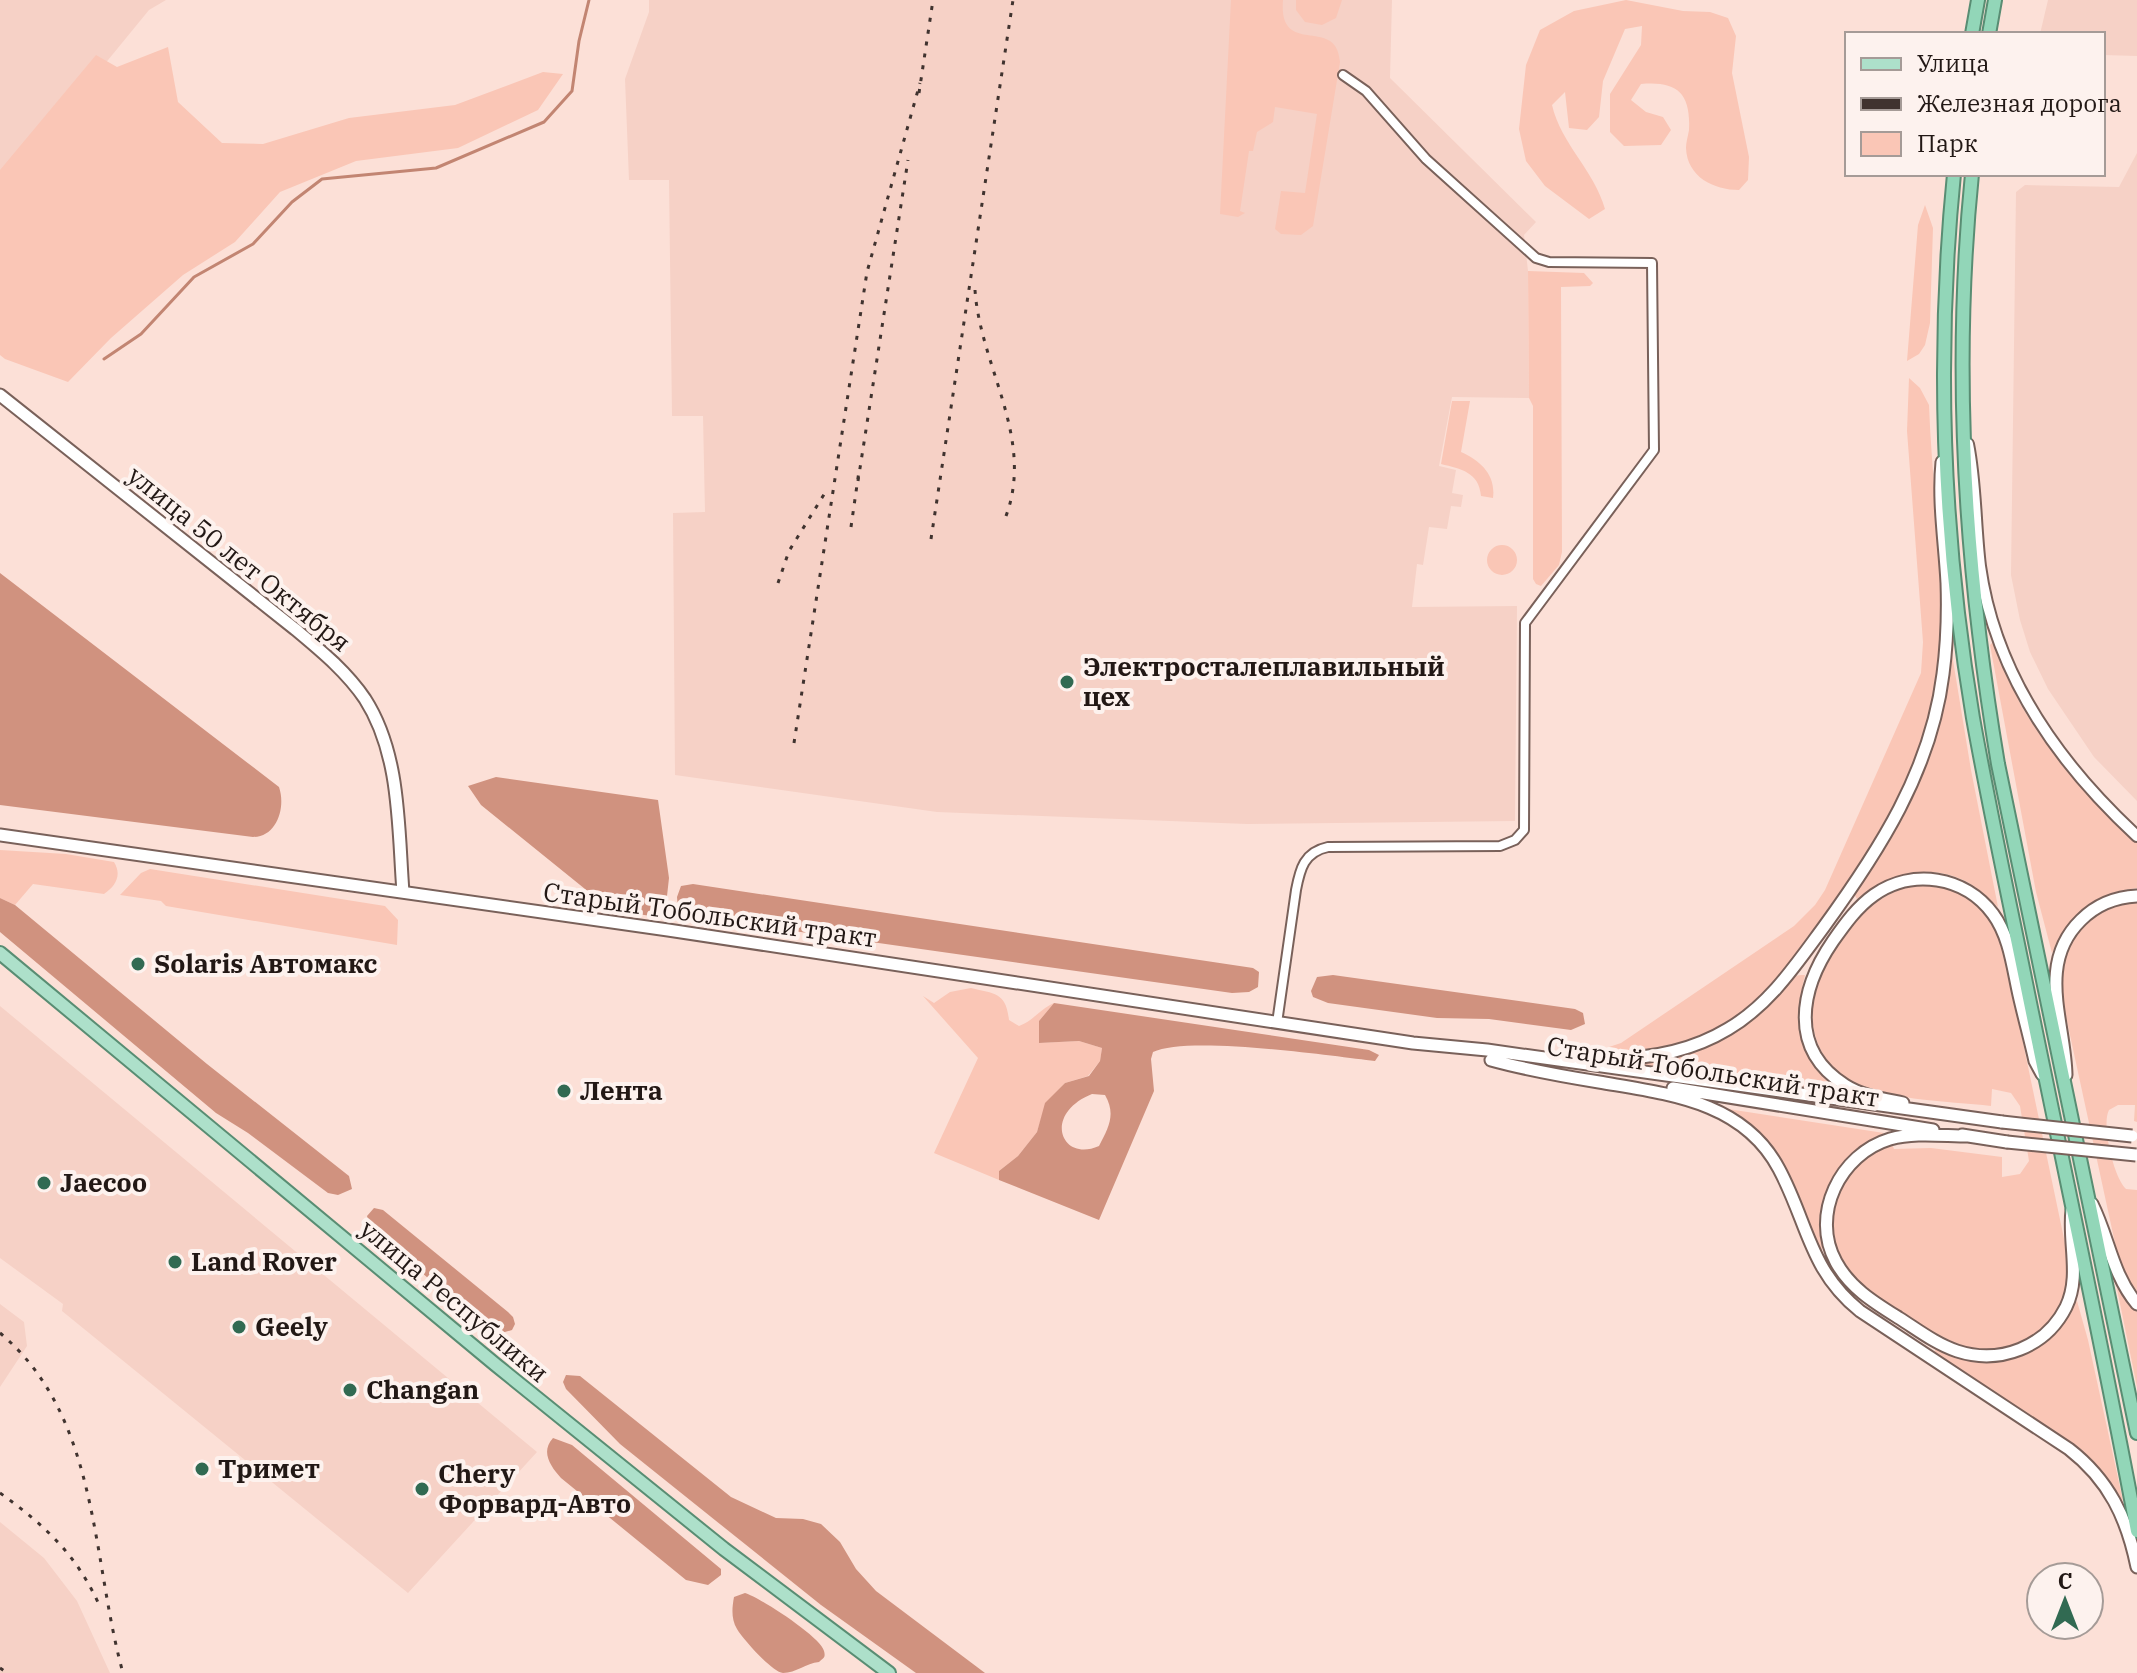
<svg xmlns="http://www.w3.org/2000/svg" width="2137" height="1673" viewBox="0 0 2137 1673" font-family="'IBM Plex Serif',serif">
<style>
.built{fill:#f6d1c6}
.green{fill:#fac6b6}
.forest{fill:#d0927f;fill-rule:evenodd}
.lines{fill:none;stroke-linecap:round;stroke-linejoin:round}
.stream{stroke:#c28572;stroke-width:3}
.minor-casing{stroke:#79615a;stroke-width:12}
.tertiary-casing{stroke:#79615a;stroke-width:14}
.secondary-casing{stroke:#79615a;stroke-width:15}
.primary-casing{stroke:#598d73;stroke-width:16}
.trunk-casing{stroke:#598d73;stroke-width:16}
.minor{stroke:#fff;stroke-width:8}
.tertiary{stroke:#fff;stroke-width:10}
.secondary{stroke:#fff;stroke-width:11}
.primary{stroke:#ade0ca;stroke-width:12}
.trunk{stroke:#92d6b8;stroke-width:12}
.rail{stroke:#40332f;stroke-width:3;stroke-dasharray:4 8;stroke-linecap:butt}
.secondary-bridge-casing{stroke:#79615a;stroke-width:15;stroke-linecap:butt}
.secondary-bridge{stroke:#fff;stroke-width:11}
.poi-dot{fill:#316a52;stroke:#fdf2ee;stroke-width:3}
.labels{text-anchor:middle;stroke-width:8;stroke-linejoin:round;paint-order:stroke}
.street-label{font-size:26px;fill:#221815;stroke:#fdf2ee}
.poi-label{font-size:26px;font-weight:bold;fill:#221815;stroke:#fdf2ee;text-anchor:start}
</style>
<rect width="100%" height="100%" fill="#fce0d7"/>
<path class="built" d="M 0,0 L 166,0 L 149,10 L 0,192 Z
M 649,0 L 1392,0 L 1390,78 L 1536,222 L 1524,235 L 1528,271 L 1529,398 L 1452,397 L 1439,466 L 1456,470 L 1452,493 L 1463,495 L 1461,507 L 1451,506 L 1447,529 L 1429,527 L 1423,565 L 1417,564 L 1412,607 L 1517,606 L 1515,821 L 1247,824 L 937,812 L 675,775 L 673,513 L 705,512 L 703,416 L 672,416 L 669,180 L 629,180 L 625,79 L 649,12 Z
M 2048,0 L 2137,0 L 2137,56 L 2103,55 L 2103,34 L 2040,34 Z
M 2137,153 L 2137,801 L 2094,757 L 2048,689 L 2030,652 L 2020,620 L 2011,575 L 2016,192 L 2025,185 L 2119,187 Z
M 0,1006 L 537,1452 L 408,1593 L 62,1311 L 63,1304 L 0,1258 Z
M 0,1304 L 24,1322 L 27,1346 L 0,1387 Z
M 0,1522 L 44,1558 L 77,1601 L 110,1673 L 0,1673 Z"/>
<path class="green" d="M 1231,0 L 1283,0 C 1278,59 1337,14 1340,62 L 1313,226 L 1301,235 L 1281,234 L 1275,229 L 1281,191 L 1305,193 L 1317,114 L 1275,107 L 1273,122 L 1257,132 L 1253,151 L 1249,151 L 1240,211 L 1245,213 L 1238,217 L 1220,214 Z
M 1296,0 L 1342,0 L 1336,18 L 1322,25 L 1305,22 L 1296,10 Z
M 1626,0 L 1683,11 L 1710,12 L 1728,18 L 1736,36 L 1732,73 L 1749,157 L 1748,180 L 1739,190 C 1714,190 1687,177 1686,148 C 1686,142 1688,136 1689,130 C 1691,92 1676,81 1641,84 L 1631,100 L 1646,112 L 1663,117 L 1671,130 L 1661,145 L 1624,146 L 1610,132 L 1610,94 L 1641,45 L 1642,26 L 1625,29 L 1603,81 L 1599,117 L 1587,130 L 1569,128 L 1565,92 L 1552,105 C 1561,144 1594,170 1605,209 L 1589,219 L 1545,186 L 1526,161 L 1519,129 L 1526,65 L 1540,30 L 1574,11 Z
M 168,47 L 178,102 L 222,143 L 263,144 L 349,118 L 455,105 L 543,72 L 563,74 L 538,110 L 458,148 L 356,161 L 280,192 L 235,242 L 183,275 L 111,338 L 68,382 L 5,359 L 0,355 L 0,170 L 96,55 L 117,67 Z
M 1925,205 L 1933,228 L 1930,323 L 1925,345 L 1919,354 L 1907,361 L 1918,225 Z
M 1528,271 L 1584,273 L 1593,283 L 1590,286 L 1561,287 L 1562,552 L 1559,565 L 1541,586 L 1536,584 L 1533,579 L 1533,406 L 1529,398 Z
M 1909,378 L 1920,388 L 1929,405 C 1932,492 1948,593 1937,678 C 1925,771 1874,848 1820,922 C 1793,959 1766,998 1726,1023 C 1686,1047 1643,1052 1597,1051 L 1621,1043 L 1794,926 L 1815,905 L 1825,890 L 1921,673 L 1923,642 L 1907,431 Z
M 1452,401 L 1470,401 L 1461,452 C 1481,461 1496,475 1493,498 L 1481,496 C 1479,472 1461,469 1441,464 Z
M1487 560a15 15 0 1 1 30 0a15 15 0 1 1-30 0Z
M 1993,642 C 2005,660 2010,685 2021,705 C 2052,759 2092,801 2137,843 L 2137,888 C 2092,893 2073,915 2052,953 L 2036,892 L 1990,645 Z
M 1951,648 L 1971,770 L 1998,907 C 1989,900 1980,890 1969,883 C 1931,862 1890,872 1857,899 L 1854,894 C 1894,838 1928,777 1942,710 C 1946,689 1948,668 1951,648 Z
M 0,850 L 66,854 L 114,862 C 122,875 116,886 104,894 L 33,884 L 15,905 L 0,898 Z
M 150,869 L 385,906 L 398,920 L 397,945 L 166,906 L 161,901 L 120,895 L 141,873 Z
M 1915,885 C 1959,884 1988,906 2003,947 L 2067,1253 C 2070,1280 2064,1307 2044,1326 C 1997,1371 1953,1345 1907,1316 C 1887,1302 1865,1290 1850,1271 C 1824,1241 1829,1193 1856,1165 C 1866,1155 1879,1150 1892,1144 L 1894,1149 L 1931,1148 L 2002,1157 L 2002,1177 L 2020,1174 L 2029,1161 L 2020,1106 L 2011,1093 L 1992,1089 L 1991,1106 C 1949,1101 1877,1101 1842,1075 C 1770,1018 1843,900 1915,885 Z
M 2137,902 L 2137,1122 L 2134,1121 L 2135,1105 L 2118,1105 L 2109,1110 C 2101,1125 2114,1178 2126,1189 L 2137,1190 L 2137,1295 L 2127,1280 L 2118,1257 L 2060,989 C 2065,940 2085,909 2137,902 Z
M 1801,975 L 1805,975 C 1792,1026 1801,1066 1849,1095 L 1632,1064 L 1672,1057 L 1762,1009 L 1794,976 Z
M 971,988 C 995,994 1006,992 1009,1020 L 1019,1026 C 1033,1021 1040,1009 1054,1003 L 1039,1021 L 1039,1043 L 1079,1041 L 1102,1048 L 1100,1061 L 1088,1076 L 1065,1083 L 1046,1103 L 1037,1132 L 1018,1156 L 999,1171 L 999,1180 L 934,1153 L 978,1058 L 923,996 L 934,1003 L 950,992 Z
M 1728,1109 L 1884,1133 L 1855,1151 L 1840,1166 L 1831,1182 L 1823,1208 L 1822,1253 L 1819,1253 C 1805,1215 1793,1171 1766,1140 C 1755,1127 1739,1120 1728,1109 Z
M 2118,1288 L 2137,1312 L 2137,1387 L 2117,1289 Z
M 2077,1301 L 2088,1340 L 2123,1501 L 2101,1471 L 2074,1447 L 1933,1353 L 1937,1348 C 1975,1369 2025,1365 2055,1332 C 2063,1322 2068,1309 2077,1301 Z"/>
<path class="forest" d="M 0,573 L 279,787 C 286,807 277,837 253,837 L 0,805 Z
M 496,777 L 658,800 L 669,878 L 666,905 L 651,916 L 611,910 L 481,805 L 468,786 Z
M 693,884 L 1253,968 L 1259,972 L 1258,987 L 1249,992 L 1232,993 L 688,916 L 678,909 L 677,897 L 681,886 Z
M 0,898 L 15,905 L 207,1064 L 349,1176 L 352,1189 L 338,1195 L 328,1193 L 248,1133 L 216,1113 L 0,932 Z
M 1333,975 L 1575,1009 L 1583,1013 L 1585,1024 L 1571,1030 L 1489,1019 L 1437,1018 L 1328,1003 L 1313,997 L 1311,991 L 1317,977 Z
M 1054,1003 L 1369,1050 L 1379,1055 L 1375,1061 C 1331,1056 1188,1035 1153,1052 L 1151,1059 L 1154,1091 L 1099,1220 L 999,1180 L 999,1171 L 1018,1156 L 1037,1132 L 1045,1103 L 1065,1083 L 1089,1076 L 1100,1061 L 1102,1048 L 1079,1041 L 1039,1043 L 1039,1021 ZM 1092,1094 L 1105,1095 C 1116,1114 1109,1127 1099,1146 C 1061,1163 1042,1114 1092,1094 Z
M 374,1208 L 383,1210 L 508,1312 L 513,1317 L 515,1324 L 512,1330 L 498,1334 L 487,1329 L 370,1228 L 367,1216 Z
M 566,1375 L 580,1376 L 731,1497 L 776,1518 L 803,1519 L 821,1524 L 840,1542 L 856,1569 L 876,1591 L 985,1673 L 916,1673 L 821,1605 L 620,1444 L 566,1389 L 563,1382 Z
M 553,1438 L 572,1445 L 721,1569 L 721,1575 L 708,1585 L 686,1580 L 561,1478 C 551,1467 540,1452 553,1438 Z
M 745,1593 C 759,1597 821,1637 824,1651 C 826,1658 823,1658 819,1662 C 806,1663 796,1673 783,1673 C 772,1672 743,1639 737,1629 C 731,1619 732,1608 734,1597 Z"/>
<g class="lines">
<path class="stream" d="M 104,359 L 141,334 L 194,277 L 253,244 L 292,202 L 322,179 L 436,168 L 544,122 L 572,91 L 579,41 L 589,0"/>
<defs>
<path id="minor" d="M 1277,1023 L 1296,890 C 1300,869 1304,852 1328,847 L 1500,846 L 1515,840 L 1524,830 L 1525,623 L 1654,450 L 1652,263 L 1549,262 L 1536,258 L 1426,159 L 1366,91 L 1343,75"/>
<path id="tertiary" d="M 1968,444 C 1976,484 1975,525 1980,566 C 1995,674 2059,764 2137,836"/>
<path id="secondary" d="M 0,395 L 295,629 C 320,650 346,671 365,699 C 401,755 398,829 403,892
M 0,835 L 668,930 L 1413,1043 L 1487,1050 L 2002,1122
M 1588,1058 C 1637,1061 1685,1055 1728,1029 C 1769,1005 1795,966 1823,928 C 1879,851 1931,771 1943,674 C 1947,644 1948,613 1947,583 C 1945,543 1938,502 1942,462
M 1491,1060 C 1527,1070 1562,1076 1599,1082 C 1668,1094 1743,1101 1779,1169 C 1808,1223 1809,1270 1860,1311 L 2069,1449 C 2109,1480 2127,1518 2137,1567
M 2066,1075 C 2065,1022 2036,964 2081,920 C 2096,905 2116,897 2137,896
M 1673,1088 L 1933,1130
M 1903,1103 C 1884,1099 1862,1096 1845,1085 C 1788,1049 1800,989 1833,941 C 1845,924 1857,907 1874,895 C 1912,868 1965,876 1993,914 C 2010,937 2013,969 2019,995 C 2024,1017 2030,1039 2035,1061 L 2042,1074
M 1962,1135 L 2007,1142
M 1969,1136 C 1943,1136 1915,1132 1890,1139 C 1840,1154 1810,1215 1836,1262 C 1850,1288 1875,1303 1899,1318 C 1918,1330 1936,1344 1957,1351 C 2000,1365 2046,1347 2066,1307 C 2081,1276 2068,1243 2072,1210
M 2092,1204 C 2109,1238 2112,1274 2137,1304"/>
<path id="primary" d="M 0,953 L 496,1365 L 724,1549 L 889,1673"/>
<path id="trunk" d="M 1972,34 L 1978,0
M 1989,34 L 1995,0
M 1954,174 C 1936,354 1943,540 1973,718 C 1989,807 2008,895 2026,983 C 2063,1165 2103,1348 2137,1531
M 1972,174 C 1952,371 1965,569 1998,764 L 2137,1433"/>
</defs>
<use href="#minor" class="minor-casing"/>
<use href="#tertiary" class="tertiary-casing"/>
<use href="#secondary" class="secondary-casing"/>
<use href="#primary" class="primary-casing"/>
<use href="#trunk" class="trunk-casing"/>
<use href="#minor" class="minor"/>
<use href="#tertiary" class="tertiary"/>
<use href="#secondary" class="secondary"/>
<use href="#primary" class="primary"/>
<use href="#trunk" class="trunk"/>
<path class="rail" d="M 919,93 L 933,0
M 975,290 C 980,366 1035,438 1006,516
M 858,481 L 908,160
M 851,527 L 859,471
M 931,539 L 1013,0
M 778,583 L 789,551 L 828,488
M 794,743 L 867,272 L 920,83
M 0,1333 C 100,1417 91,1558 123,1673
M 0,1493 C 46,1526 78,1556 101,1609
M 0,1668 L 7,1673"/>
<defs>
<path id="secondary-bridge" d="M 2002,1122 L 2132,1136
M 2007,1142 L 2136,1155"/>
</defs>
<use href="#secondary-bridge" class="secondary-bridge-casing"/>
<use href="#secondary-bridge" class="secondary-bridge"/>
</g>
<g class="poi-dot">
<circle cx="1067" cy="682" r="8"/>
<circle cx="138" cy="964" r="8"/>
<circle cx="564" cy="1091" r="8"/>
<circle cx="44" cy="1183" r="8"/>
<circle cx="175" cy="1262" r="8"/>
<circle cx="239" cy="1327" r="8"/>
<circle cx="350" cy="1390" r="8"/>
<circle cx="202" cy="1469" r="8"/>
<circle cx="422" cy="1489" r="8"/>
</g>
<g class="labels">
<g class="street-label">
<text transform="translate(239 559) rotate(39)" y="9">улица 50 лет Октября</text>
<text transform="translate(710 915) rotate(8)" y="9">Старый Тобольский тракт</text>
<text transform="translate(1713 1072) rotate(9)" y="9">Старый Тобольский тракт</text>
<text transform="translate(454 1301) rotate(40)" y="9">улица Республики</text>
</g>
<g class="poi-label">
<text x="1083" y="676">Электросталеплавильный<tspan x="1083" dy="30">цех</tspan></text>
<text x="154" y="973">Solaris Автомакс</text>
<text x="580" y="1100">Лента</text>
<text x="60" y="1192">Jaecoo</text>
<text x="191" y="1271">Land Rover</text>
<text x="255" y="1336">Geely</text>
<text x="366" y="1399">Changan</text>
<text x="218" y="1478">Тримет</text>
<text x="438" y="1483">Chery<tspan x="438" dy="30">Форвард-Авто</tspan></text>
</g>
</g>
<rect x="1845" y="32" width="260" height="144" fill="#fdf2ee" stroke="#a59b97" stroke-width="2"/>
<rect x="1861" y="58" width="40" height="12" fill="#ade0ca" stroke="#a59b97" stroke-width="2"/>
<text x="1917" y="72" font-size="24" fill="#221815">Улица</text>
<rect x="1861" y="98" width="40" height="12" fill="#40332f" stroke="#a59b97" stroke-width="2"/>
<text x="1917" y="112" font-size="24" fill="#221815">Железная дорога</text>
<rect x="1861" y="132" width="40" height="24" fill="#fac6b6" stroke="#a59b97" stroke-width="2"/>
<text x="1917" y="152" font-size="24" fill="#221815">Парк</text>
<g transform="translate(2065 1601)"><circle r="38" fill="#fdf2ee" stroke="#a59b97" stroke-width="2"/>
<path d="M0-6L14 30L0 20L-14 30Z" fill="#316a52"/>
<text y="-12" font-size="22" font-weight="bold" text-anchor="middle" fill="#221815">С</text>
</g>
</svg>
